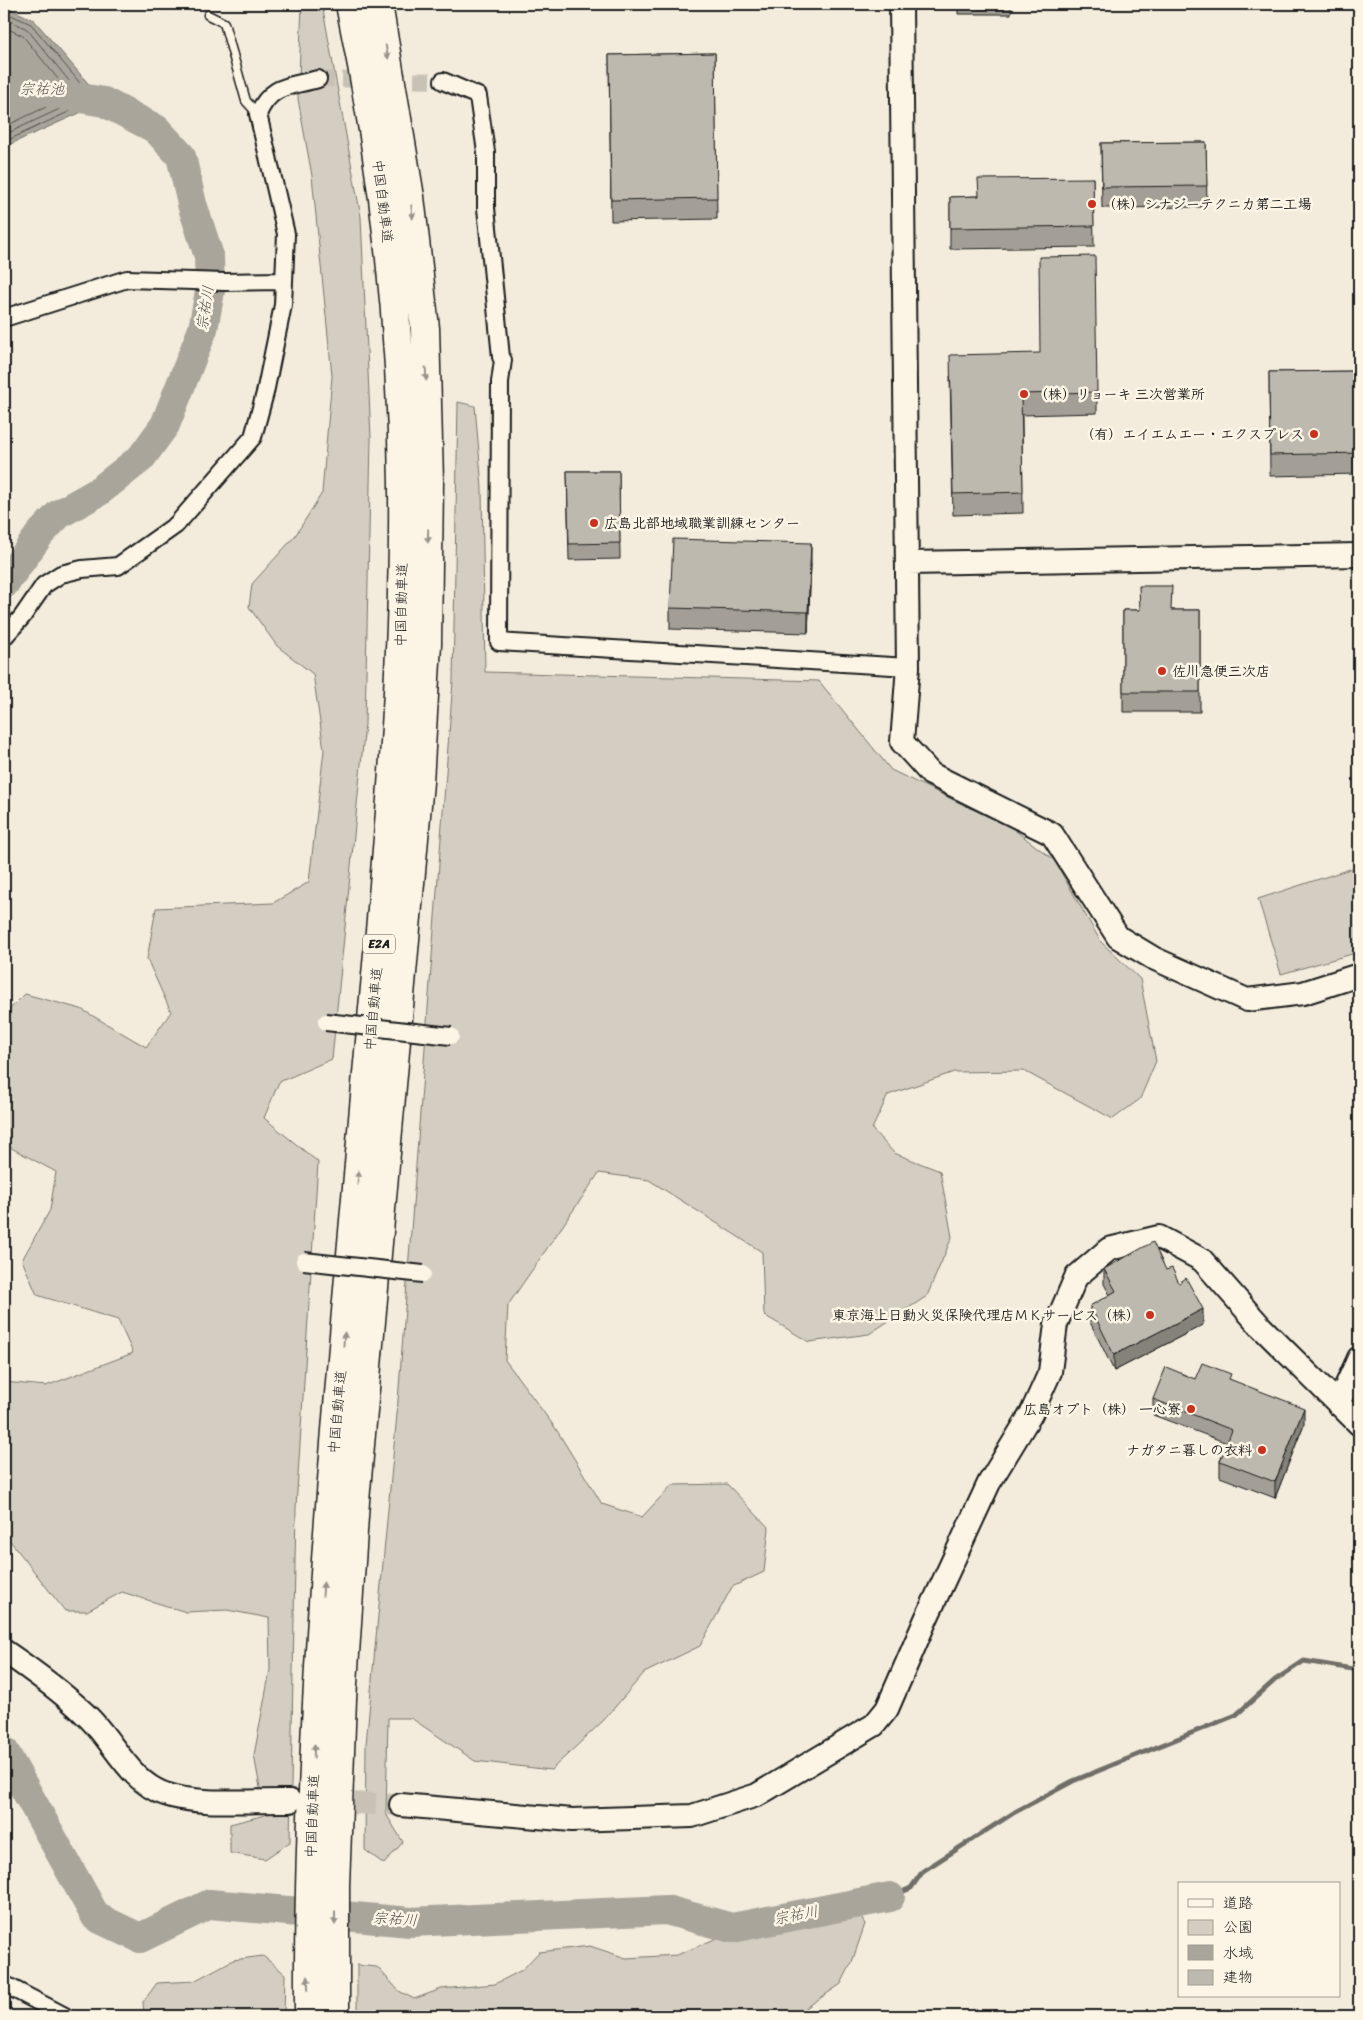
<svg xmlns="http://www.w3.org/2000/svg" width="1363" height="2020" viewBox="0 0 1363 2020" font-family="Sriracha,'Klee One',sans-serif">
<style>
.green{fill:#d3cec1;stroke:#78756e}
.water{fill:#aaa59b;stroke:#716e68}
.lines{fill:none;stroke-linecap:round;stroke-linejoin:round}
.shore{stroke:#55534f;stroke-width:1}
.stream{stroke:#716e68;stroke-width:5}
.river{stroke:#aaa59b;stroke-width:30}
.street-tunnel{stroke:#c8c2b6;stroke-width:16;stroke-dasharray:16 8;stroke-linecap:butt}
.secondary-tunnel{stroke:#c8c2b6;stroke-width:22;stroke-dasharray:22 11;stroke-linecap:butt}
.lane-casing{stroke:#1c1c1c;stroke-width:11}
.street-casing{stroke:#1c1c1c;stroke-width:20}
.secondary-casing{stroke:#1c1c1c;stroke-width:26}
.highway-casing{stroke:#1c1c1c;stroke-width:31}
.lane{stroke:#fcf5e5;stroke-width:8}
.street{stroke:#fcf5e5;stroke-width:16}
.secondary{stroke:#fcf5e5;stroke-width:22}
.highway{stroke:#fcf5e5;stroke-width:28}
.street-bridge-casing{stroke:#1c1c1c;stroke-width:20;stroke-linecap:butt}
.street-bridge{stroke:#fcf5e5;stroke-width:16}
.wall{fill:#a39f96;stroke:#1c1c1c}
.shaded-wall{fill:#85827a;stroke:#1c1c1c}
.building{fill:#beb9ae;stroke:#1c1c1c}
.oneway{fill:#97938b}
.poi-dot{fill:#c8321e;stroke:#fcf5e5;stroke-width:2}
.labels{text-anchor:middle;stroke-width:5;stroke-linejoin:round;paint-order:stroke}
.shield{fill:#fcf5e5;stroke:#5f5d58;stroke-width:1}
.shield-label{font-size:12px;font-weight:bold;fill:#1c1c1c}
.street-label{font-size:14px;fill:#1c1c1c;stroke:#fcf5e5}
.poi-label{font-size:14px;font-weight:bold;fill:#1c1c1c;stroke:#fcf5e5;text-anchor:start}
.water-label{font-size:15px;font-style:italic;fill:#55534f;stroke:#fcf5e5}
</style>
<rect width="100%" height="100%" fill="#f3ecdd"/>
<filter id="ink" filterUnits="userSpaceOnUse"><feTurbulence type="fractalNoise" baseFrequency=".02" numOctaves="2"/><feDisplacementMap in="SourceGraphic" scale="10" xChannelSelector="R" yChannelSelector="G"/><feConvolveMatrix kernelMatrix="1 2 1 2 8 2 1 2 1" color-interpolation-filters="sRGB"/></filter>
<g filter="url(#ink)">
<path class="green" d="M 302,4 L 322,4 L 361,217 L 371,438 L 365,724 L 332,1059 L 279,1082 L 264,1118 L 318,1162 L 296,1507 L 290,1842 L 265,1859 L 230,1853 L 230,1824 L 265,1815 L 254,1755 L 270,1670 L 269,1618 L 227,1610 L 186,1612 L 122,1592 L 87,1611 L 65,1611 L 4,1533 L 4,1382 L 46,1386 L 133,1353 L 118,1320 L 37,1295 L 22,1260 L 50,1210 L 56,1172 L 4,1144 L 4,1015 L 25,994 L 81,1009 L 146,1047 L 171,1012 L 147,959 L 156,908 L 273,903 L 309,882 L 324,750 L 313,674 L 277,646 L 249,607 L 252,584 L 295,536 L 322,493 L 332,376 L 312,176 L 298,99 Z
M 458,402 L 475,406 L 482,488 L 485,672 L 819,681 L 891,770 L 1012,828 L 1054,860 L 1101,942 L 1140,979 L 1156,1061 L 1140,1099 L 1113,1119 L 1024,1071 L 954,1072 L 888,1095 L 872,1129 L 894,1153 L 940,1171 L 952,1237 L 927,1296 L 869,1334 L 809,1342 L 764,1315 L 762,1252 L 649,1180 L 599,1173 L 508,1305 L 505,1360 L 556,1429 L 602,1504 L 642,1517 L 672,1485 L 727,1484 L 769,1528 L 764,1572 L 732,1587 L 700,1646 L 644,1673 L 604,1720 L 551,1770 L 475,1761 L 411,1718 L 388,1718 L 386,1814 L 403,1842 L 384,1864 L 365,1850 L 366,1744 L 397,1414 L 453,681 Z
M 1359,866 L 1359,952 L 1281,974 L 1258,899 Z
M 860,1916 L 865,1924 L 852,1962 L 841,1984 L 794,2016 L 357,2016 L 357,1965 L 377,1967 L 399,1991 L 414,1999 L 441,1989 L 495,1984 L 522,1970 L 539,1952 L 590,1946 L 626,1958 L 677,1955 L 722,1936 Z
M 263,1956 L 285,1974 L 284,2016 L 144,2016 L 143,2002 L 157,1983 L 194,1981 L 233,1960 Z"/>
<path class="water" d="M 4,6 L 34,20 L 104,102 L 4,147 Z"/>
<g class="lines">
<path class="shore" d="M 4,12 L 31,24 L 94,100 L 4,142
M 4,18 L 27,29 L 83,98 L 4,135
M 4,27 L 23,36 L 71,95 L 4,127"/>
<path class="stream" d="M 890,1897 L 911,1888 L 923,1871 L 1015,1812 L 1073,1781 L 1236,1715 L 1275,1680 L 1304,1661 L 1359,1670"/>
<path class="river" d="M 4,87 L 17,87 L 104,102 L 156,129 L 181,156 L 192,204 L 209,256 L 210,291 L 203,329 L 165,425 L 141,458 L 98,492 L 59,514 L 40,534 L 4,584
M 4,1751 L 96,1917 L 140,1938 L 210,1904 L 410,1922 L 666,1910 L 732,1928 L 890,1897"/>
<path class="street-tunnel" d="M 318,79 L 443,81"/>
<path class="secondary-tunnel" d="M 321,1802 L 401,1805"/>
<defs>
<path id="lane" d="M 208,15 L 224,23 L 246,101 L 258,114"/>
<path id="street" d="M 443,81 L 478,96 L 486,152 L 486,208 L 501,357 L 503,360 L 500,382 L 499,642 L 908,667
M 4,318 L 127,279 L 225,282 L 284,281
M 4,637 L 22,617 L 44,585 L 61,574 L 82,569 L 118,566 L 176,525 L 253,437 L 265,393 L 283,305 L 286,234 L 258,114 C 271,84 289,87 318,79
M 4,1984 L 65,2016"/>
<path id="secondary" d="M 901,4 L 908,667 L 902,742 L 931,774 L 1052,834 L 1118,937 L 1153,958 L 1247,1000 L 1303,993 L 1359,975
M 908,563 L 1359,555
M 1338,1404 L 1359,1358
M 4,1651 C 32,1670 60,1690 85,1714 C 112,1738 129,1782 165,1794 C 198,1806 255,1800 290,1801
M 401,1805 L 572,1820 L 692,1816 L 757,1795 L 874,1725 L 887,1709 L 926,1619 L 989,1483 L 1031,1414 L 1050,1372 L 1056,1324 L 1076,1277 L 1109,1249 L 1159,1237 L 1202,1260 L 1262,1328 L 1359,1424"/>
<path id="highway" d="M 309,2016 C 307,1705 339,1395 366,1085 C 384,886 405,687 403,487 C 402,324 383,163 350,4
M 335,2016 L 335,1886 L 342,1699 L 355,1501 L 419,782 L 427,644 L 429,481 L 425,328 L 410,197 L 378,4"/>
</defs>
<use href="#lane" class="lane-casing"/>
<use href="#street" class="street-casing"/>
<use href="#secondary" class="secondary-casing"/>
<use href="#highway" class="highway-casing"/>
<use href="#lane" class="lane"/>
<use href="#street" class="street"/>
<use href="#secondary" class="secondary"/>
<use href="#highway" class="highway"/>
<defs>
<path id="street-bridge" d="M 326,1022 L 451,1036
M 304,1261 L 423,1274"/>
</defs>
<use href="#street-bridge" class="street-bridge-casing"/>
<use href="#street-bridge" class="street-bridge"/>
</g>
<path class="wall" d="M 958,4 L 1011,4 L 1011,14 L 958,14 Z
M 715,53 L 717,219 L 611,221 L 609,55 Z
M 1206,142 L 1207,207 L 1102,208 L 1101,143 Z
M 1093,178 L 1094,247 L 950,249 L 950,197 L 978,196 Z
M 1359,371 L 1359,474 L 1270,476 L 1269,372 Z
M 950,376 L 1097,392 L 1097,413 L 1022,415 L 1023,513 L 953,515 Z
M 567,471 L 619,471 L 620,559 L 569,560 Z
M 811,564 L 808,633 L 670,629 L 670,608 Z
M 1123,610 L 1200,610 L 1200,712 L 1123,712 Z
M 1104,1269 L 1166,1270 L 1203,1325 L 1114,1371 L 1090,1322 L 1090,1306 L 1110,1295 L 1104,1284 Z
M 1195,1379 L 1231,1380 L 1304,1424 L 1275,1498 L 1220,1477 L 1220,1461 L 1227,1443 L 1153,1415 L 1153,1399 Z"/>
<path class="shaded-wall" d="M 811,543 L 811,564 L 808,633 L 808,612 Z
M 1203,1309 L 1203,1325 L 1114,1371 L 1114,1355 Z
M 1304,1408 L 1304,1424 L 1275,1498 L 1275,1482 Z"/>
<path class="building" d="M 715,53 L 717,198 L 611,200 L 609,55 Z
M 1206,142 L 1207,186 L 1102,187 L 1101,143 Z
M 1093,178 L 1094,226 L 950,228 L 950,197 L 979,196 L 978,179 Z
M 1095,256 L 1097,392 L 1021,394 L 1023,492 L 953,494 L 950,355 L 1040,353 L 1039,257 Z
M 1359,371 L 1359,453 L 1270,455 L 1269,372 Z
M 567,471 L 619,471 L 620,543 L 569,544 Z
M 673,539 L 811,543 L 808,612 L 670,608 Z
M 1139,586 L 1172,586 L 1171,610 L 1200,610 L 1200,692 L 1123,692 L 1123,610 L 1140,610 Z
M 1153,1242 L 1166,1270 L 1172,1268 L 1179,1283 L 1186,1278 L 1203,1309 L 1114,1355 L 1090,1306 L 1116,1291 L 1104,1269 Z
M 1202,1363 L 1231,1374 L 1229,1379 L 1304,1408 L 1275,1482 L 1220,1461 L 1232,1430 L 1153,1399 L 1166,1367 L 1195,1379 Z"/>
<defs><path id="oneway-solid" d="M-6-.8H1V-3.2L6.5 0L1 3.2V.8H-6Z" transform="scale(1.25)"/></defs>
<g class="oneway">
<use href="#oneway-solid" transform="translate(387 52) rotate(79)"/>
<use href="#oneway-solid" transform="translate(412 212) rotate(84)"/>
<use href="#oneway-solid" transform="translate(426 374) rotate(88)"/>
<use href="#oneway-solid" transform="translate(428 536) rotate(91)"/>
<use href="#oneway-solid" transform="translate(358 1178) rotate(-85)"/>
<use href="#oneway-solid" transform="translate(344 1339) rotate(-85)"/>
<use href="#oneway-solid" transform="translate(323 1589) rotate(-86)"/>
<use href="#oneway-solid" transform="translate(314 1751) rotate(-88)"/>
<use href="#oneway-solid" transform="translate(335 1918) rotate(90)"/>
<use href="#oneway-solid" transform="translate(308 1983) rotate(-90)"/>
</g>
</g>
<g class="poi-dot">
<circle cx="1092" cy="204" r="5"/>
<circle cx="1024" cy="394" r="5"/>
<circle cx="1314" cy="434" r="5"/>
<circle cx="594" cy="523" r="5"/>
<circle cx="1162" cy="671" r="5"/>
<circle cx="1150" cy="1315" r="5"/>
<circle cx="1191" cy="1409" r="5"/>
<circle cx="1262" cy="1450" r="5"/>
</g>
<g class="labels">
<rect class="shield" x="363" y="934.5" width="32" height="19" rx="4"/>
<g class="shield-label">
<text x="379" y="948">E2A</text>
</g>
<g class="street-label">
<text transform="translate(383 201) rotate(83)" y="5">中国自動車道</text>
<text transform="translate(401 605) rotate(-89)" y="5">中国自動車道</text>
<text transform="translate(373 1009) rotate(-85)" y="5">中国自動車道</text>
<text transform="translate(337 1412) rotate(-85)" y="5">中国自動車道</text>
<text transform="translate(312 1816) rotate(-88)" y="5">中国自動車道</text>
</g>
<g class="poi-label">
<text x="1102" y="209">（株）シナジーテクニカ第二工場</text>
<text x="1034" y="399">（株）リョーキ 三次営業所</text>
<text x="1304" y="439" text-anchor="end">（有）エイエムエー・エクスプレス</text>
<text x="604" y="528">広島北部地域職業訓練センター</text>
<text x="1172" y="676">佐川急便三次店</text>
<text x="1140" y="1320" text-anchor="end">東京海上日動火災保険代理店ＭＫサービス（株）</text>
<text x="1181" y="1414" text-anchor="end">広島オプト（株） 一心寮</text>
<text x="1252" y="1455" text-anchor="end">ナガタニ暮しの衣料</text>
</g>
<g class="water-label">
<text x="42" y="94">宗祐池</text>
<text transform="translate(205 308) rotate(-81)" y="5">宗祐川</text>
<text transform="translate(796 1915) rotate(-11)" y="5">宗祐川</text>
<text transform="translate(395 1919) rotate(3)" y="5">宗祐川</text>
</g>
</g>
<rect width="1363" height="2020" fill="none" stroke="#fcf5e5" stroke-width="20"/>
<rect x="10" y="10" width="1343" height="2000" fill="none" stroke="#1c1c1c" stroke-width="2" filter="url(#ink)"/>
<rect x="1178" y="1882" width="162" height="115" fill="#fcf5e5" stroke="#a29e95"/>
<rect x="1188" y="1899" width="25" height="8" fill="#fcf5e5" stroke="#a29e95"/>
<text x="1223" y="1908" font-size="15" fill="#1c1c1c">道路</text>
<rect x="1188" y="1920" width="25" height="15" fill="#d3cec1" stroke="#a29e95"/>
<text x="1223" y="1932" font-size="15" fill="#1c1c1c">公園</text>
<rect x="1188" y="1945" width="25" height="15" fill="#aaa59b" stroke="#a29e95"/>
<text x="1223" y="1958" font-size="15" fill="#1c1c1c">水域</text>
<rect x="1188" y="1970" width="25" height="15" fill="#beb9ae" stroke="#a29e95"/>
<text x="1223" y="1982" font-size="15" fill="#1c1c1c">建物</text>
</svg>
